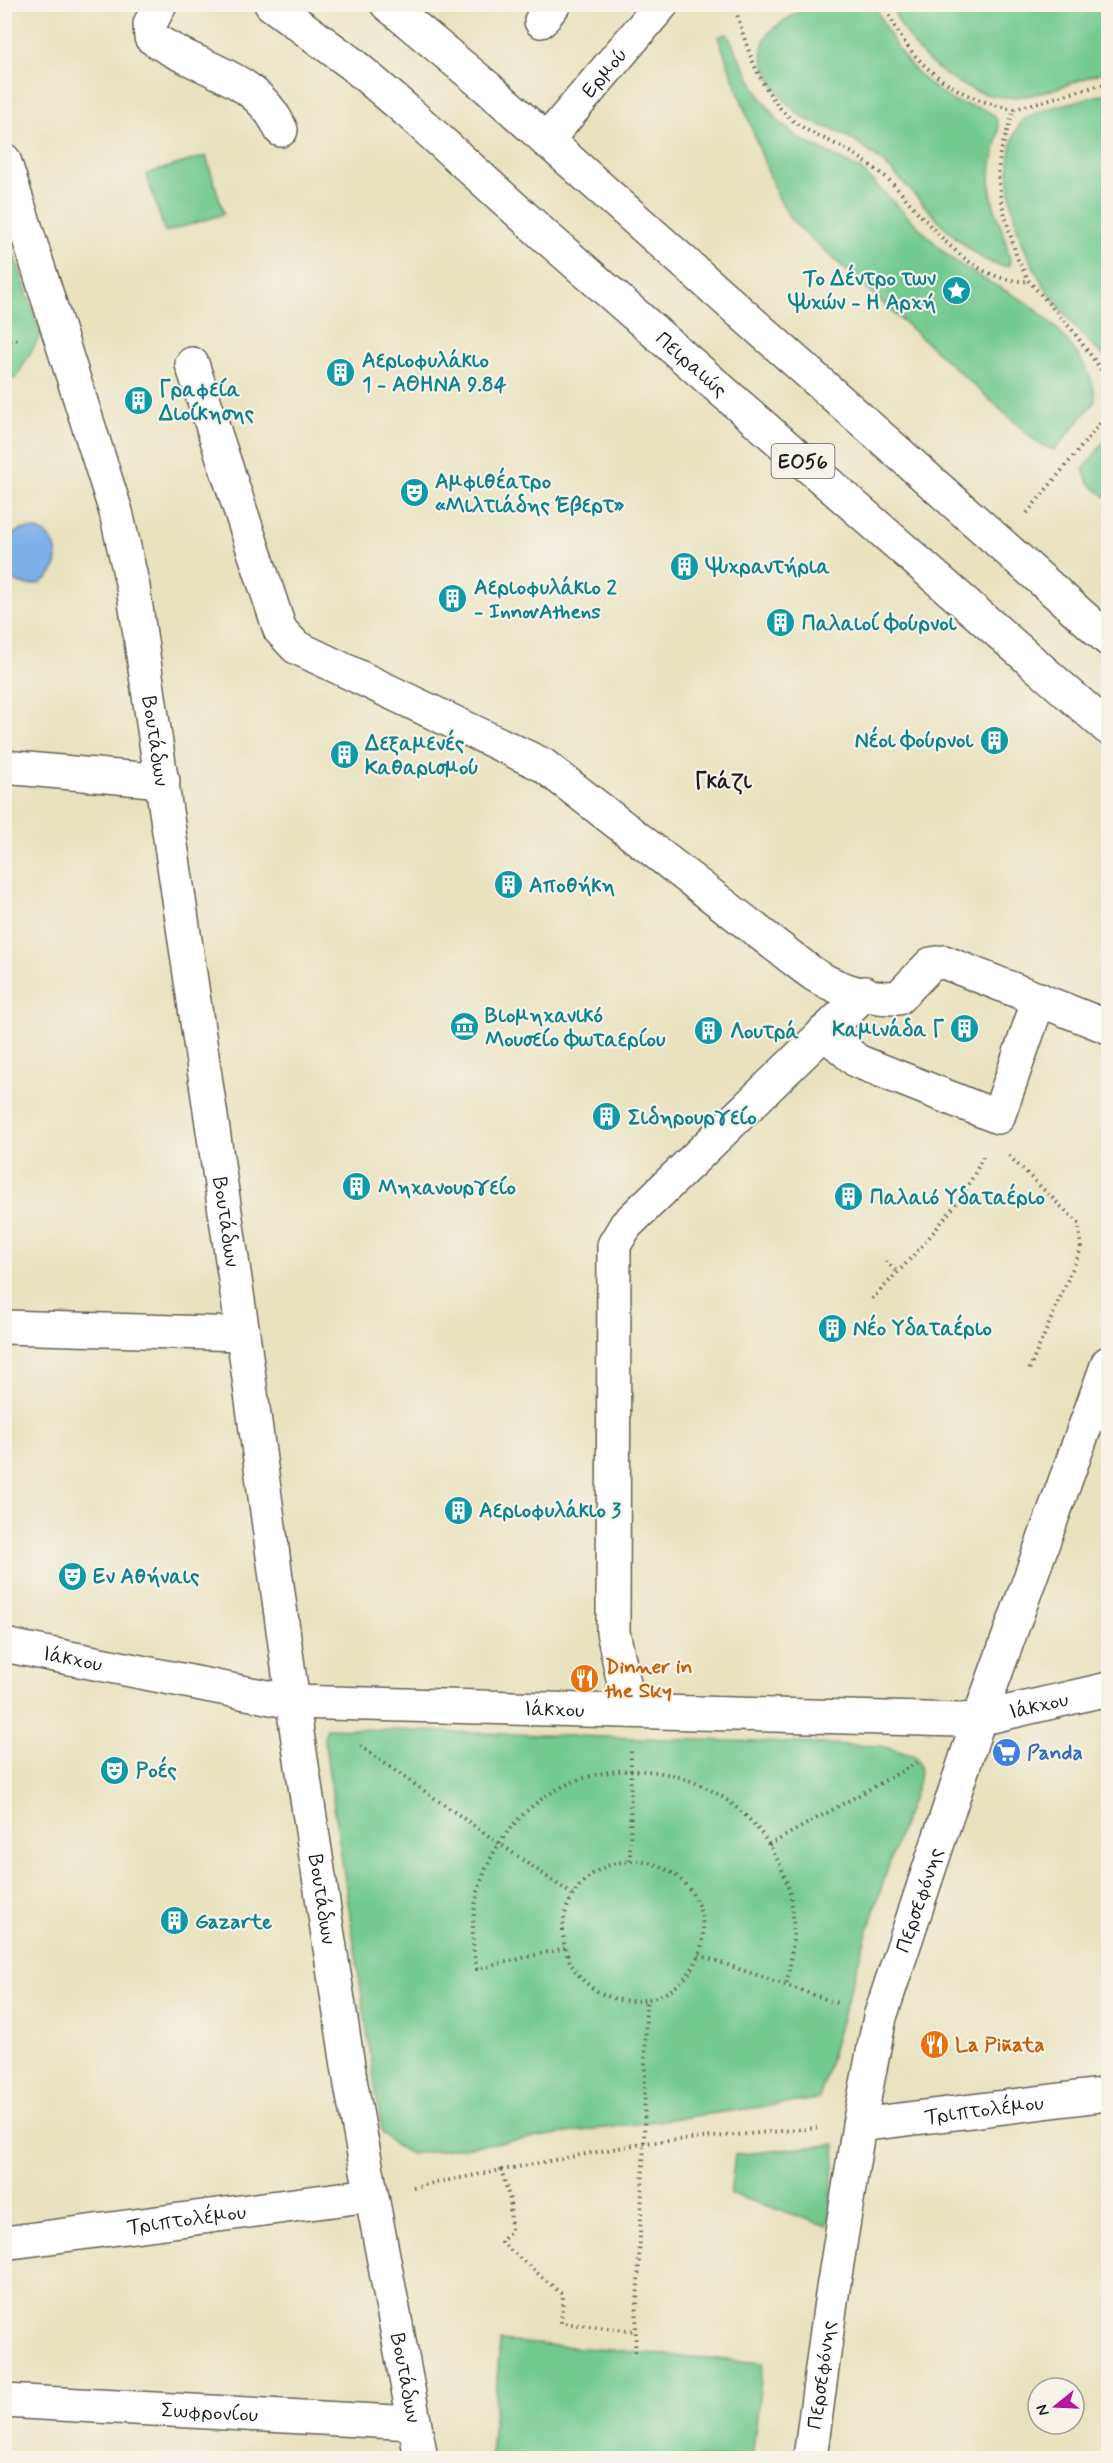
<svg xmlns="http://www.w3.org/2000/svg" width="1113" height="2463" viewBox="0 0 1113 2463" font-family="Mynerve,sans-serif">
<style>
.green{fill:#73ca8f;stroke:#487356;stroke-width:1.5}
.water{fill:#7db0e9;stroke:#4c6682;stroke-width:1.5}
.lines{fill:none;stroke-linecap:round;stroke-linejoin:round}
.minor-casing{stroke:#646155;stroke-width:36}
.major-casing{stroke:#646155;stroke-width:36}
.path{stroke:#646155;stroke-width:4;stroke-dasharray:1.5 4.5;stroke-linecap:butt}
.minor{stroke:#fff;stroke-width:33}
.major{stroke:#fff;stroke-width:33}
.labels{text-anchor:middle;stroke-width:4.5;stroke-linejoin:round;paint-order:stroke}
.shield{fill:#f7f3e8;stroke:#5e5c59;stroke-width:1.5}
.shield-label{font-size:20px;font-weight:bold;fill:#1c1c1c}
.street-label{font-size:21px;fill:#1c1c1c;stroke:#f7f3e8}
.culture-label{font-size:21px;font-weight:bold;fill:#0d838f;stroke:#f7f3e8;text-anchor:start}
.food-label{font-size:21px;font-weight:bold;fill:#c56008;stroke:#f7f3e8;text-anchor:start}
.shop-label{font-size:21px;font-weight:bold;fill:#366cbe;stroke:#f7f3e8;text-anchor:start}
.neighbourhood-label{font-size:22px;font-weight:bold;fill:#1c1c1c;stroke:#f7f3e8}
</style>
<rect width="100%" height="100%" fill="#f7f3e8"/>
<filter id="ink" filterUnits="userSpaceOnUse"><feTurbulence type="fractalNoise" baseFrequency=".0167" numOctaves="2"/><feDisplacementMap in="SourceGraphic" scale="12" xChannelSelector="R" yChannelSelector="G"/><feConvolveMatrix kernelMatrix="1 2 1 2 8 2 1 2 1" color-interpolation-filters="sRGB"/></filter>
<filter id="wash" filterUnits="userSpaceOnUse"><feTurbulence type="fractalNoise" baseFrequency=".008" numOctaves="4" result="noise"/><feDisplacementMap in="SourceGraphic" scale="24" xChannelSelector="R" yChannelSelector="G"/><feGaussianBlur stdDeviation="1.35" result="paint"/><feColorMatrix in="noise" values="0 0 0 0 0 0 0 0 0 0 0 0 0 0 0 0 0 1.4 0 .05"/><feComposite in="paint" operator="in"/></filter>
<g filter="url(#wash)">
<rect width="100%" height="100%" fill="#e9e2bf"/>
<path class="green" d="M 810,5 L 875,5 C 890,43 915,78 951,100 C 964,107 984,105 994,116 C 1006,128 990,160 990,177 C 989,208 1007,233 1010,262 L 1008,266 C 976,270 921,200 900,179 C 886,164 867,149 850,138 C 836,129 819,126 804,118 C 783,105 748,57 769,33 C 779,22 798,13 810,5 Z
M 892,5 L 1108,5 L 1108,70 C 1077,80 1045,96 1012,97 C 959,98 907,52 892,5 Z
M 727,34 L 759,95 L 778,121 L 800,139 L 860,169 L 947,255 C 970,274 997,285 1022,300 C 1051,318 1096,366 1095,401 L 1055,450 L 1039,444 L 791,220 L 775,191 L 718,37 Z
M 1108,93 L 1108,360 C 1053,310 1006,243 1009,166 C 1010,150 1013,129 1025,119 C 1039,108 1089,99 1108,93 Z
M 206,156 L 224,214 L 165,232 L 146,174 Z
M 4,224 L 41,334 L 16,378 L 5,382 Z
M 1108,436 L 1108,499 L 1089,483 L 1083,470 Z
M 327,1728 L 881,1746 L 915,1756 C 927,1772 913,1796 907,1813 C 873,1906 846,2003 819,2099 L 412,2154 L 396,2146 L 382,2133 L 324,1738 Z
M 836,2144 L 828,2226 L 730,2194 L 735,2155 Z
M 500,2341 L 763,2363 L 752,2458 L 491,2458 Z"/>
<path class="water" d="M1 557a28 28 0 1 1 56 0a28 28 0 1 1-56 0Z"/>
</g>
<g filter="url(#ink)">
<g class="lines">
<defs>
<g id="minor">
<path d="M 160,4 L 150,24 L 151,37 C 196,70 257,74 281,130"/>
<path d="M 541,21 L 554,4"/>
<path id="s1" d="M 546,141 L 662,4"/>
<path id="s2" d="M 4,160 L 116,512 L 133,587 L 243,1334 L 297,1733 L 351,2085 L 421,2458"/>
<path d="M 192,364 L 280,630 L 296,647 L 543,765 L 805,968 C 830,988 867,999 898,998 L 931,964 L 944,962 L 1108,1027"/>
<path d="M 4,767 L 163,781"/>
<path d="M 824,1032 L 857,1061 L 998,1117 L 1039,999"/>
<path d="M 4,1327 L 243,1334"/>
<path id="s3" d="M 4,1645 L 292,1702 L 959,1720 L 979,1719 L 1108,1689"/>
<path d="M 630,1711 L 613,1632 L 614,1245 L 626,1225 L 865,993"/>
<path id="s4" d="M 859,2125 L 1108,2094"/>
<path id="s5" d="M 4,2243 L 371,2195"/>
<path id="s6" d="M 4,2401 L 414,2423"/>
<path id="s7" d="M 810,2458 L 831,2301 L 859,2125 L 880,2017 L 979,1719 L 1108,1363"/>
</g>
<g id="major">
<path id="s8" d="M 271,4 L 351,63 L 406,110 L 544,235 L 1108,728"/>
<path d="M 387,4 L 488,88 L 1108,639"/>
</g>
</defs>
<use href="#minor" class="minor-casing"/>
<use href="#major" class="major-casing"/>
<path class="path" d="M 734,4 C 745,41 755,78 780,108 C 802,135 837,140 864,161 C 872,167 882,173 889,180 C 926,218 969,285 1029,281
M 885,4 C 906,62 954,99 1014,109
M 1108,83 L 1014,109 L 1000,154 L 998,175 L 1001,201 L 1017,258 L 1029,281 L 1073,331 L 1108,379
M 4,343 L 19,339
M 1027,513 L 1108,414
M 1009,1156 L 1079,1224 L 1081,1249 L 1029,1370
M 886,1261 L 897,1272
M 872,1299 C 910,1260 964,1204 984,1154
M 360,1746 L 573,1895
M 769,1845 L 920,1761
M563 1931a70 70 0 1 1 140 0a70 70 0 1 1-140 0Z
M 630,1861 L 631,1751
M 565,1948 L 477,1969 C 467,1928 475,1883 497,1847 C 569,1730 744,1751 787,1883 C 798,1917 793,1952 786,1986
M 699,1955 L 840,2004
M 501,2169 L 510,2200 L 511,2231 L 501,2242 L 563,2295 L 561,2323 L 635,2331
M 413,2187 L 644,2143 L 817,2128
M 635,2352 L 644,2143 L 646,2000"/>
<use href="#minor" class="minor"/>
<use href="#major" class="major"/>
</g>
</g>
<defs>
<symbol id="sight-disc" viewBox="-11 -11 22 22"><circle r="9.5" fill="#0f9aa8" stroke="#f7f3e8"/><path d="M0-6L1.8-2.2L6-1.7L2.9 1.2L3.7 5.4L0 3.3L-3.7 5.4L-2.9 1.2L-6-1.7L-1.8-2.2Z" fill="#fff"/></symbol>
<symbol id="building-disc" viewBox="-11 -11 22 22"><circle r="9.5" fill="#0f9aa8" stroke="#f7f3e8"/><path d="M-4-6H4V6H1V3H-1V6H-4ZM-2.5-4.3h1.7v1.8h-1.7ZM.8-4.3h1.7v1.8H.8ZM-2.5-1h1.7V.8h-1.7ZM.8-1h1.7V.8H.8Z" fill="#fff"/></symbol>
<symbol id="theatre-disc" viewBox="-11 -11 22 22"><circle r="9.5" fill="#0f9aa8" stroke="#f7f3e8"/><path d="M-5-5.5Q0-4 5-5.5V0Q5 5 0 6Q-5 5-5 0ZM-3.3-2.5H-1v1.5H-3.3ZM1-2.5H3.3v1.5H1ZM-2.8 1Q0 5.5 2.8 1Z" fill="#fff"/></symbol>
<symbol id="museum-disc" viewBox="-11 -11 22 22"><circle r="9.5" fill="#0f9aa8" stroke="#f7f3e8"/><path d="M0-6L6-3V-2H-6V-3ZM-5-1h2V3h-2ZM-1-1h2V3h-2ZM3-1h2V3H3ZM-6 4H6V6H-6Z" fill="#fff"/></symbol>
<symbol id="restaurant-disc" viewBox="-11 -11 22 22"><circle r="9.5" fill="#e8710a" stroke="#f7f3e8"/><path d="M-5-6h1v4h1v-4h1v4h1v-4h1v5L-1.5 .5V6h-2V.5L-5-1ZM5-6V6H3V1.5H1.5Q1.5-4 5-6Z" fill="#fff"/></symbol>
<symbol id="supermarket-disc" viewBox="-11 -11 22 22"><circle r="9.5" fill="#3f7fe0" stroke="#f7f3e8"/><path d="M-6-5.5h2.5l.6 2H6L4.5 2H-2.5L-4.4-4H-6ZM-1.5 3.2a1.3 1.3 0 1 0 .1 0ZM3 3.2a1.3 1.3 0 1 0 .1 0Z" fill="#fff"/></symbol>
</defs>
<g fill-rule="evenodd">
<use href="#sight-disc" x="940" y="274" width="33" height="33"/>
<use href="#building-disc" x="324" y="356" width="33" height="33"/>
<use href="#building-disc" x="122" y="384" width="33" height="33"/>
<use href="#theatre-disc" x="398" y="476" width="33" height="33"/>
<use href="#building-disc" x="668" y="550" width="33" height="33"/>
<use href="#building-disc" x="436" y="582" width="33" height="33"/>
<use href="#building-disc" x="764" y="606" width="33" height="33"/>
<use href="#building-disc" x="978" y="724" width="33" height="33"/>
<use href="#building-disc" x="328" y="738" width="33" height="33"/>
<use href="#building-disc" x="492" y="868" width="33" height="33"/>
<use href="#museum-disc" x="448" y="1010" width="33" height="33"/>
<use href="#building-disc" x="948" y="1012" width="33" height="33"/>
<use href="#building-disc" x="692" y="1014" width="33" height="33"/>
<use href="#building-disc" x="590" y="1100" width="33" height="33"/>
<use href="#building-disc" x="340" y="1170" width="33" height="33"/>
<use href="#building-disc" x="832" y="1180" width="33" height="33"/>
<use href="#building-disc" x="816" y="1312" width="33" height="33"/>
<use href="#building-disc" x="442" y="1494" width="33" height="33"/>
<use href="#theatre-disc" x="56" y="1560" width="33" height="33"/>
<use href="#restaurant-disc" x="568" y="1662" width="33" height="33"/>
<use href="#supermarket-disc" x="990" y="1736" width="33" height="33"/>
<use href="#theatre-disc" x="98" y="1754" width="33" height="33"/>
<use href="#building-disc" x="158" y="1904" width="33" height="33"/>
<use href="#restaurant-disc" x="918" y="2028" width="33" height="33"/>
</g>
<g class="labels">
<rect class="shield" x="771.5" y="444" width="63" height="34" rx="4.5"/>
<g class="shield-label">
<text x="803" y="468">ΕΟ56</text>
</g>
<g class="street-label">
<text dy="7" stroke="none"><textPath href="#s1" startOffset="90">Ερμού</textPath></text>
<text dy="7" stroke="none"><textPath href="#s8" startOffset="554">Πειραιώς</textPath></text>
<text dy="7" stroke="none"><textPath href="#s2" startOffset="602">Βουτάδων</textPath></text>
<text dy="7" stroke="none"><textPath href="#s2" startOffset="1088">Βουτάδων</textPath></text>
<text dy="7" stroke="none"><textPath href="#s3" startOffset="70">Ιάκχου</textPath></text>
<text dy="7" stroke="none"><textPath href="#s3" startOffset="1042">Ιάκχου</textPath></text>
<text dy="7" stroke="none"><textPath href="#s3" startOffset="556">Ιάκχου</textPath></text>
<text dy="7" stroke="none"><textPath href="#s2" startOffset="1772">Βουτάδων</textPath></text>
<text dy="7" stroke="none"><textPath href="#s7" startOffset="570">Περσεφόνης</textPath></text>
<text dy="7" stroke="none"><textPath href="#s4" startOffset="126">Τριπτολέμου</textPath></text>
<text dy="7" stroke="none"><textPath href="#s5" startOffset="184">Τριπτολέμου</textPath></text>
<text dy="7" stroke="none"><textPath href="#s7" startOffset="84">Περσεφόνης</textPath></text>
<text dy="7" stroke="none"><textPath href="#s2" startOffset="2258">Βουτάδων</textPath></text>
<text dy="7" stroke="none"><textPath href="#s6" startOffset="206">Σωφρονίου</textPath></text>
</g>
<g class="culture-label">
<text x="936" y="285" text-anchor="end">Το Δέντρο των<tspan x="936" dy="24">Ψυχών - Η Αρχή</tspan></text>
<text x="362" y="367">Αεριοφυλάκιο<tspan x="362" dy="24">1 - ΑΘΗΝΑ 9.84</tspan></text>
<text x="159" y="396">Γραφεία<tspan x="159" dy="24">Διοίκησης</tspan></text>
<text x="435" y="488">Αμφιθέατρο<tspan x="435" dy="24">«Μιλτιάδης Έβερτ»</tspan></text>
<text x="706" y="573">Ψυχραντήρια</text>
<text x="474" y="594">Αεριοφυλάκιο 2<tspan x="474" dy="24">- InnovAthens</tspan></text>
<text x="802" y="630">Παλαιοί Φούρνοι</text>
<text x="973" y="747" text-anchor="end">Νέοι Φούρνοι</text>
<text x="365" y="750">Δεξαμενές<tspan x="365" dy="24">Καθαρισμού</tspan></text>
<text x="529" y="892">Αποθήκη</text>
<text x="485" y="1022">Βιομηχανικό<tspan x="485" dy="24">Μουσείο Φωταερίου</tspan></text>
<text x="944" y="1036" text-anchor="end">Καμινάδα Γ</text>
<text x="730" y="1038">Λουτρά</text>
<text x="628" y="1124">Σιδηρουργείο</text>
<text x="378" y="1194">Μηχανουργείο</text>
<text x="870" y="1204">Παλαιό Υδαταέριο</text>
<text x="853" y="1335">Νέο Υδαταέριο</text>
<text x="479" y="1517">Αεριοφυλάκιο 3</text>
<text x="93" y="1583">Εν Αθήναις</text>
<text x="136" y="1777">Ροές</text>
<text x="195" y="1928">Gazarte</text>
</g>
<g class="food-label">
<text x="605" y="1673">Dinner in<tspan x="605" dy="24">the Sky</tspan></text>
<text x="955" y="2051">La Piñata</text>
</g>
<g class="shop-label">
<text x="1027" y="1759">Panda</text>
</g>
<g class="neighbourhood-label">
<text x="723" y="788">Γκάζι</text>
</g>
</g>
<rect width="1113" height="2463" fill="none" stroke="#f7f3e8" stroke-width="24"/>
<g transform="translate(1056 2406) rotate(252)"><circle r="28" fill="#f7f3e8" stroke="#9f9d96" stroke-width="1.5"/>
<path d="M0-4.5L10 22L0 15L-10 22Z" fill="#b5179e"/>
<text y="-9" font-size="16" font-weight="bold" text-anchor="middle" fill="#1c1c1c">N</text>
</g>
</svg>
